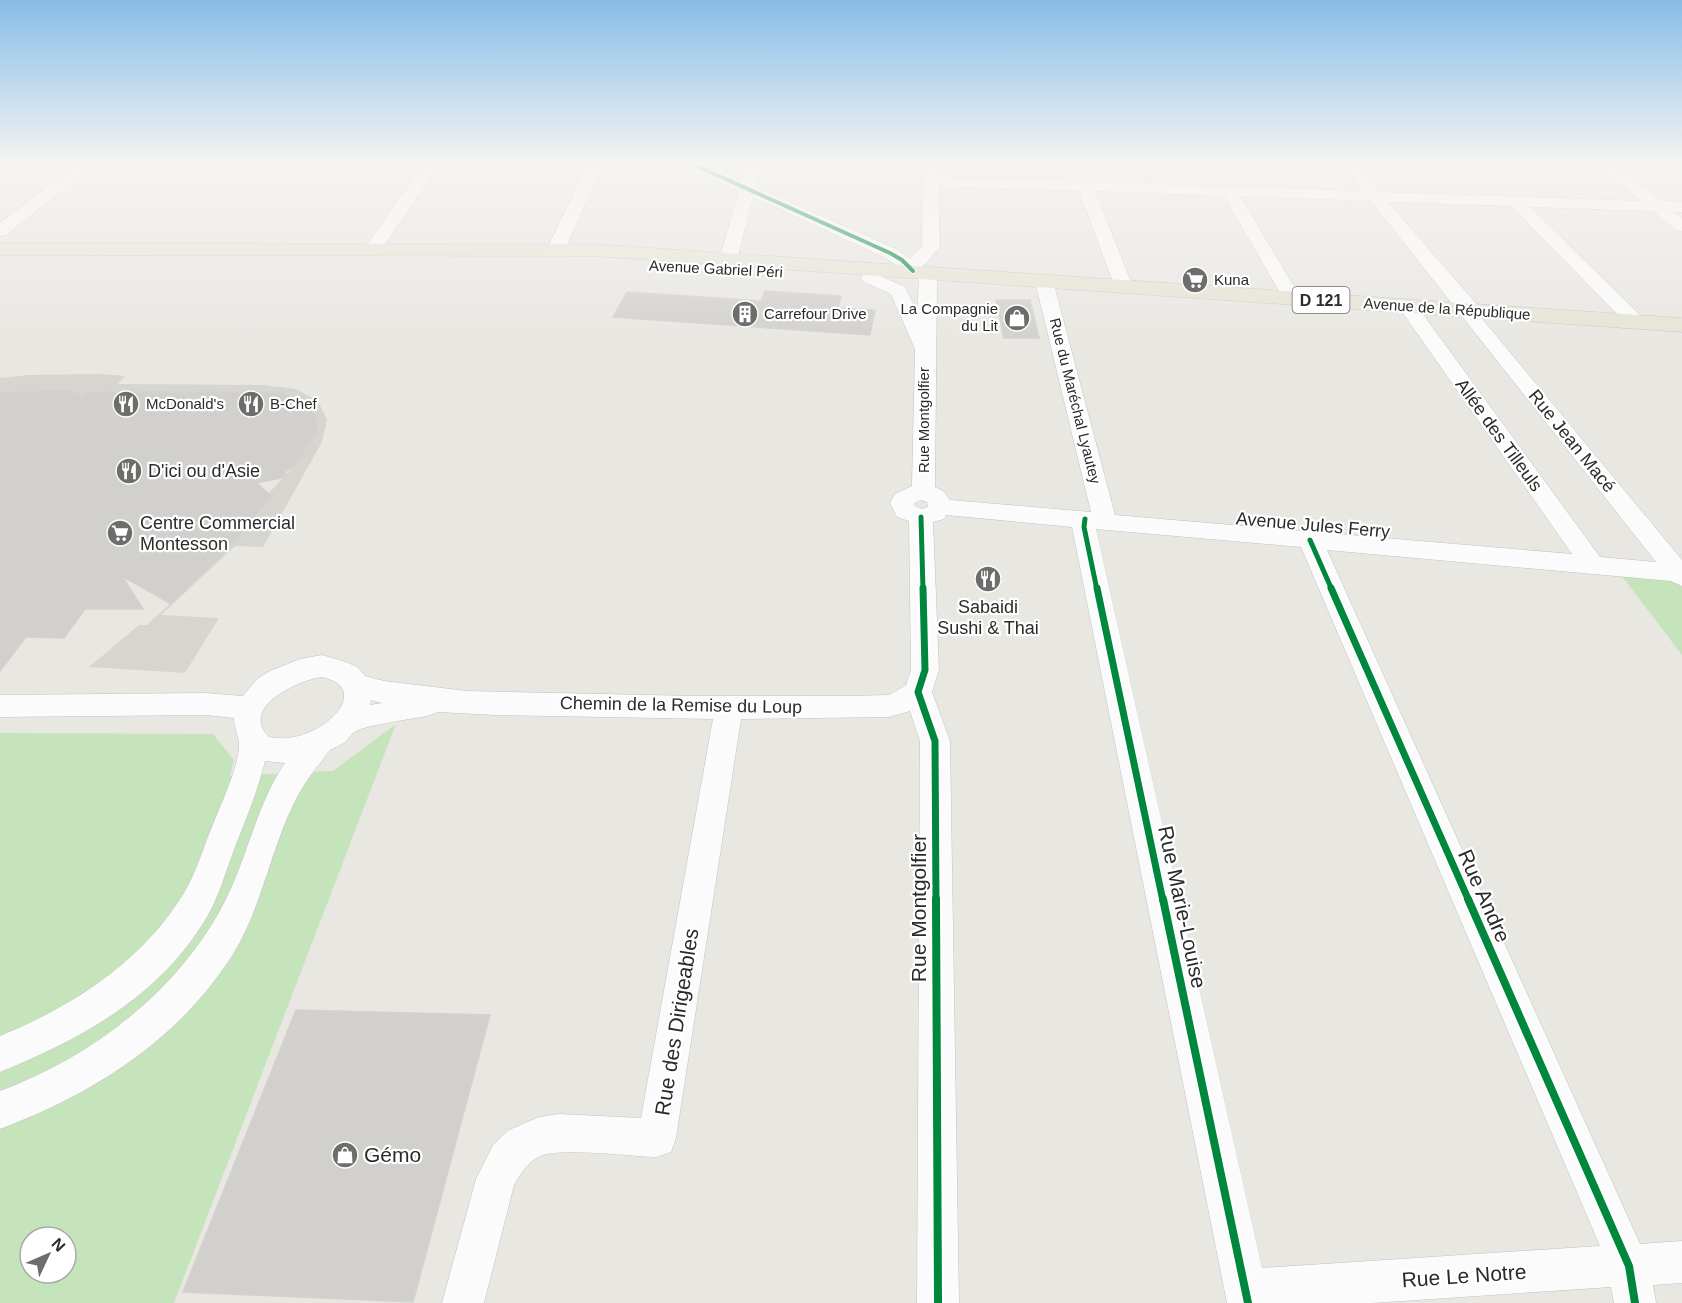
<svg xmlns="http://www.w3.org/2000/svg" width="1682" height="1303" viewBox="0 0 1682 1303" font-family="Arial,sans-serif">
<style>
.green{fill:#c6e4bc;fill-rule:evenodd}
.plaza{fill:#d7d5d0}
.building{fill:#d1d0cc;stroke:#d3d2ce;stroke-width:1.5}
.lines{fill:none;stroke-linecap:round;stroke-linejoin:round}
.street-casing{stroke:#c2c2c2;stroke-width:1}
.primary-casing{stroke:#c5c4c2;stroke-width:1}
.street{fill:#fcfbfb;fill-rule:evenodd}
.primary{fill:#e6e4d4;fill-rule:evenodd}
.cycleway-far3-casing{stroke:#fff;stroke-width:6}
.cycleway-far2-casing{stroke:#fff;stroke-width:8}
.cycleway-far1-casing{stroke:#fff;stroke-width:10}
.cycleway-casing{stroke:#fff;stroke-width:12}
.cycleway-far3{stroke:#00873e;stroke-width:4}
.cycleway-far2{stroke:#00873e;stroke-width:5}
.cycleway-far1{stroke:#00873e;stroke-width:7}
.cycleway{stroke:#00873e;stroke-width:8}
.labels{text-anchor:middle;stroke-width:4.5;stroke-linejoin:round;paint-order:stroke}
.far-street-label{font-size:15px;fill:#2b2b2b;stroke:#fff}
.far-poi-label{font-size:15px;fill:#2b2b2b;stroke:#fff;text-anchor:start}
.shield{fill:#fff;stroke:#6b6b6b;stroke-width:1.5}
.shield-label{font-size:16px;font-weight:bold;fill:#2b2b2b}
.street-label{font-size:18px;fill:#2b2b2b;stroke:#fff}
.poi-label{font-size:18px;fill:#2b2b2b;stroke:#fff;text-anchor:start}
.near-street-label{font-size:21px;fill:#2b2b2b;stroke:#fff}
.near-poi-label{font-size:21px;fill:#2b2b2b;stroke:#fff;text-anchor:start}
</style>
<rect width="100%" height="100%" fill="#e8e7e2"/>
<path class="green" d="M 1615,567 L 1682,577 L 1682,655 Z
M 396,724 L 174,1303 L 0,1303 L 0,733 L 213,734 L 234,760 L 230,776 L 333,771 ZM 30,1237 L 66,1237 L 66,1273 L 30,1273 Z"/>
<path class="plaza" d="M 101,374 L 125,376 L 118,384 L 263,385 L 296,389 L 318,401 L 327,420 L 322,442 L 263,547 L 235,546 L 161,615 L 219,618 L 185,673 L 89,667 L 139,625 L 147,625 L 200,576 L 247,528 L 272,498 L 268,494 L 284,477 L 308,447 L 317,422 L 291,396 L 263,392 L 89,392 L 78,399 L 77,394 L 67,390 L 0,393 L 0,378 L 28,375 Z"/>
<path class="building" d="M 765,291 L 841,296 L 838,308 L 875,310 L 870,335 L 613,317 L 627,292 L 761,301 Z
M 996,300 L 1030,300 L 1039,338 L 1004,338 Z
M 67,390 L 82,396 L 88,392 L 104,392 L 278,393 L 305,400 L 316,417 L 317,432 L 296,464 L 285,472 L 286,477 L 257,483 L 272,497 L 225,552 L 171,604 L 122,576 L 143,609 L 85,609 L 64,638 L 26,637 L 0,671 L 0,393 Z
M 296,1010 L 490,1015 L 413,1302 L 183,1292 Z"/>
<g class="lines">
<defs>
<path id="street" d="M 79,163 L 96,163 L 6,235 L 0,236 L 0,223 Z
M 424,163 L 440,163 L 383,247 L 376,253 L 364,253 L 361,249 L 371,239 Z
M 588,163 L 604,163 L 565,249 L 562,253 L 550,253 L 547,249 Z
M 682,163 L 702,163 L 742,181 L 747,163 L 763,163 L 756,187 L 896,249 L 910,259 L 922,246 L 923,163 L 937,163 L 938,177 L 1363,191 L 1340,163 L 1356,163 L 1380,192 L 1641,201 L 1596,163 L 1613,163 L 1662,201 L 1682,202 L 1682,212 L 1674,212 L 1682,218 L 1682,231 L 1676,230 L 1653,211 L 1530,207 L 1643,318 L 1646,322 L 1643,326 L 1629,326 L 1511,206 L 1388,202 L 1479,307 L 1481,311 L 1479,315 L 1682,560 L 1682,586 L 1671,581 L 1327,550 L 1640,1244 L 1682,1241 L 1682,1283 L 1653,1285 L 1656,1303 L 1614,1303 L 1611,1287 L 1372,1303 L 1227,1303 L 1072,527 L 946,515 L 944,519 L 933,522 L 939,670 L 932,692 L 950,741 L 959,1303 L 917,1303 L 920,741 L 910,711 L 889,717 L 741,719 L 676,1138 L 671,1152 L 657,1157 C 629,1156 567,1148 543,1155 C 530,1159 520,1174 514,1185 L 484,1303 L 442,1303 L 476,1179 L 493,1145 L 509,1130 L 539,1117 L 559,1114 L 641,1118 L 713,719 L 495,715 L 438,712 L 427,716 C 412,719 366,725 356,731 C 352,733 349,738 346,741 C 341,745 335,747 330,750 C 325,755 321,763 316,768 C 273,822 269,896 233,954 C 179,1040 93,1094 0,1129 L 0,1091 C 92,1057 180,990 225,901 C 248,856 256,806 285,763 L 265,761 C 258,790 246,819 235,847 C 226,870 220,894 208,915 C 161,996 83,1038 0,1072 L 0,1036 C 73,1006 142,962 184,893 C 197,872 204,845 214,822 C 222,801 239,767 239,744 C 239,736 234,728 234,718 L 205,715 L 0,717 L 0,695 L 205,693 L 243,696 L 257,679 L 270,671 L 300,659 L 322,655 L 346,662 L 357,667 L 365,676 L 384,681 L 467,691 L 695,696 L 850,696 L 889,695 L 906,685 L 911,670 L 909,521 L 897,517 L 890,503 L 895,494 L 912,486 L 915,349 L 891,294 L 864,282 L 861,278 L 864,274 L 876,274 L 905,287 L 917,311 L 919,280 L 884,257 L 753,197 L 737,260 L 734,264 L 722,264 L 719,260 L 739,191 L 685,166 ZM 938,186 L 1079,191 L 1115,287 L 1118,291 L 1130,291 L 1133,287 L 1095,191 L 1224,196 L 1283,298 L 1285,302 L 1299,302 L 1301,298 L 1240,196 L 1371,201 L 1656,562 L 1600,557 L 1414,302 L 1400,302 L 1398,306 L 1572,554 L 1115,515 L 1053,281 L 1050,277 L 1038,277 L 1035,281 L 1091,512 L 950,500 L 943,491 L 935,487 L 937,277 L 922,267 L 940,247 ZM 921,500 L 927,502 L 928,507 L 922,509 L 915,506 L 914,503 ZM 1096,529 L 1301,547 L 1600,1246 L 1262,1268 ZM 322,677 C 378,689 316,748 269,737 C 239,707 298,680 322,677 ZM 371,700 L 382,703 L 370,705 Z"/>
<path id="primary" d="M 0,243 L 593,244 L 1682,318 L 1682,332 L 593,256 L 0,255 Z"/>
</defs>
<use href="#street" class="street-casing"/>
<use href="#primary" class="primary-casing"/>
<use href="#street" class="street"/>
<use href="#primary" class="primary"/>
<defs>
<path id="cycleway-far3" d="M 690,163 L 890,253 L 902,260 L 913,271"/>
<path id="cycleway-far2" d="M 921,517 L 923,590
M 1085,519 L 1084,527 L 1097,590
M 1310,540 L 1332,590"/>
<path id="cycleway-far1" d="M 923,588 L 925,670 L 918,692 L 935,741 L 936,901
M 1097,588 L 1163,901
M 1331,588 L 1469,901"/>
<path id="cycleway" d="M 936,899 L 938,1303
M 1163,899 L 1248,1303
M 1468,899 L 1629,1266 L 1635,1303"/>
</defs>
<use href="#cycleway-far3" class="cycleway-far3-casing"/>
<use href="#cycleway-far2" class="cycleway-far2-casing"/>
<use href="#cycleway-far1" class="cycleway-far1-casing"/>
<use href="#cycleway" class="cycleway-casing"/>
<use href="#cycleway-far3" class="cycleway-far3"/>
<use href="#cycleway-far2" class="cycleway-far2"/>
<use href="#cycleway-far1" class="cycleway-far1"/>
<use href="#cycleway" class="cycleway"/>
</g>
<linearGradient id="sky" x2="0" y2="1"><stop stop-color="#87bde8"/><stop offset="0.47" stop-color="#f5f4f2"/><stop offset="1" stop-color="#f5f4f2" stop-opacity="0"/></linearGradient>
<rect width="1682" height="345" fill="url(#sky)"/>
<defs>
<symbol id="supermarket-disc" viewBox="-11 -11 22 22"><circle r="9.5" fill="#6d6d6b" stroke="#fff"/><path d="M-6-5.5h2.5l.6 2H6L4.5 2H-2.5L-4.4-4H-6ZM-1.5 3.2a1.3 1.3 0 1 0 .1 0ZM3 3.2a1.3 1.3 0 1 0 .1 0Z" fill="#fff"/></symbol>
<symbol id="building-disc" viewBox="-11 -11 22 22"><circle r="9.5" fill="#6d6d6b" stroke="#fff"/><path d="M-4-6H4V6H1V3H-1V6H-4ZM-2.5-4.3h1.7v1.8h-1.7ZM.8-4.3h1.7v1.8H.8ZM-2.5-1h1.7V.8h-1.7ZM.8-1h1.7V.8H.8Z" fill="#fff"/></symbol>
<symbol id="shop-disc" viewBox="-11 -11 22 22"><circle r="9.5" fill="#6d6d6b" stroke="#fff"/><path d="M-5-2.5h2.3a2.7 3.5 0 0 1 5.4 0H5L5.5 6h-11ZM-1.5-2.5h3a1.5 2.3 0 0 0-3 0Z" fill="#fff"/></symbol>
<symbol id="restaurant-disc" viewBox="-11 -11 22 22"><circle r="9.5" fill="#6d6d6b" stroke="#fff"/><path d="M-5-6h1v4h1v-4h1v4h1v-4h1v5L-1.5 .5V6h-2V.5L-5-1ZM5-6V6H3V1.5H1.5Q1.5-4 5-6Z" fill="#fff"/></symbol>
</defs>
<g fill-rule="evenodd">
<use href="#supermarket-disc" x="1180" y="265" width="30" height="30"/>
<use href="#building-disc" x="730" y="299" width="30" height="30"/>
<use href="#shop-disc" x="1002" y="303" width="30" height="30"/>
<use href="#restaurant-disc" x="111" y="389" width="30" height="30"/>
<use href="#restaurant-disc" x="236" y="389" width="30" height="30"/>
<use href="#restaurant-disc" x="114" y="456" width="30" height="30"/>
<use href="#supermarket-disc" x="105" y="518" width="30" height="30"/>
<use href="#restaurant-disc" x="973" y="564" width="30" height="30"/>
<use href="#shop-disc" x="330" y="1140" width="30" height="30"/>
</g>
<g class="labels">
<g class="far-street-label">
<text transform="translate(716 269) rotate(3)" y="5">Avenue Gabriel Péri</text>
<text transform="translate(1447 309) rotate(4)" y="5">Avenue de la République</text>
<text transform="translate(1075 401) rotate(76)" y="5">Rue du Maréchal Lyautey</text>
<text transform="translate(924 420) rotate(-90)" y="5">Rue Montgolfier</text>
</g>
<g class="far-poi-label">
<text x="1214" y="285">Kuna</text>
<text x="998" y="314" text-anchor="end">La Compagnie<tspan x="998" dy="17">du Lit</tspan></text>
<text x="764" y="319">Carrefour Drive</text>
<text x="146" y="409">McDonald's</text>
<text x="270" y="409">B-Chef</text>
</g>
<rect class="shield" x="1292.5" y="287" width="57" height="26" rx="4.5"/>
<g class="shield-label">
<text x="1321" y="306">D 121</text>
</g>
<g class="street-label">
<text transform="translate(1499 435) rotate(54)" y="6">Allée des Tilleuls</text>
<text transform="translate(1572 441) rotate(51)" y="6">Rue Jean Macé</text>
<text transform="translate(1313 525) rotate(5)" y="6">Avenue Jules Ferry</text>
<text transform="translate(681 705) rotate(1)" y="6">Chemin de la Remise du Loup</text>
</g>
<g class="poi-label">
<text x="148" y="477">D'ici ou d'Asie</text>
<text x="140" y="529">Centre Commercial<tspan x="140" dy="21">Montesson</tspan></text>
<text x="988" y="613" text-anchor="middle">Sabaidi<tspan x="988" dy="21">Sushi &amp; Thai</tspan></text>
</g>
<g class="near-street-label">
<text transform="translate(1484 896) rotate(66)" y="7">Rue Andre</text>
<text transform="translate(1182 907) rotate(78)" y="7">Rue Marie-Louise</text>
<text transform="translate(919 908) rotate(-90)" y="7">Rue Montgolfier</text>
<text transform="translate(677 1022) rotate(-81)" y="7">Rue des Dirigeables</text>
<text transform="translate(1464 1276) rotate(-4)" y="7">Rue Le Notre</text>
</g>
<g class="near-poi-label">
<text x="364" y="1162">Gémo</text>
</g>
</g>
<g transform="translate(48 1255) rotate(46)"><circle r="28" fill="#ffffff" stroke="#aaaaaa" stroke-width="1.5"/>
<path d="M0-4.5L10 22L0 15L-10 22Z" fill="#6d6d6b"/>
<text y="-9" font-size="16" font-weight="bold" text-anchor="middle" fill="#2b2b2b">N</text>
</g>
</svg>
